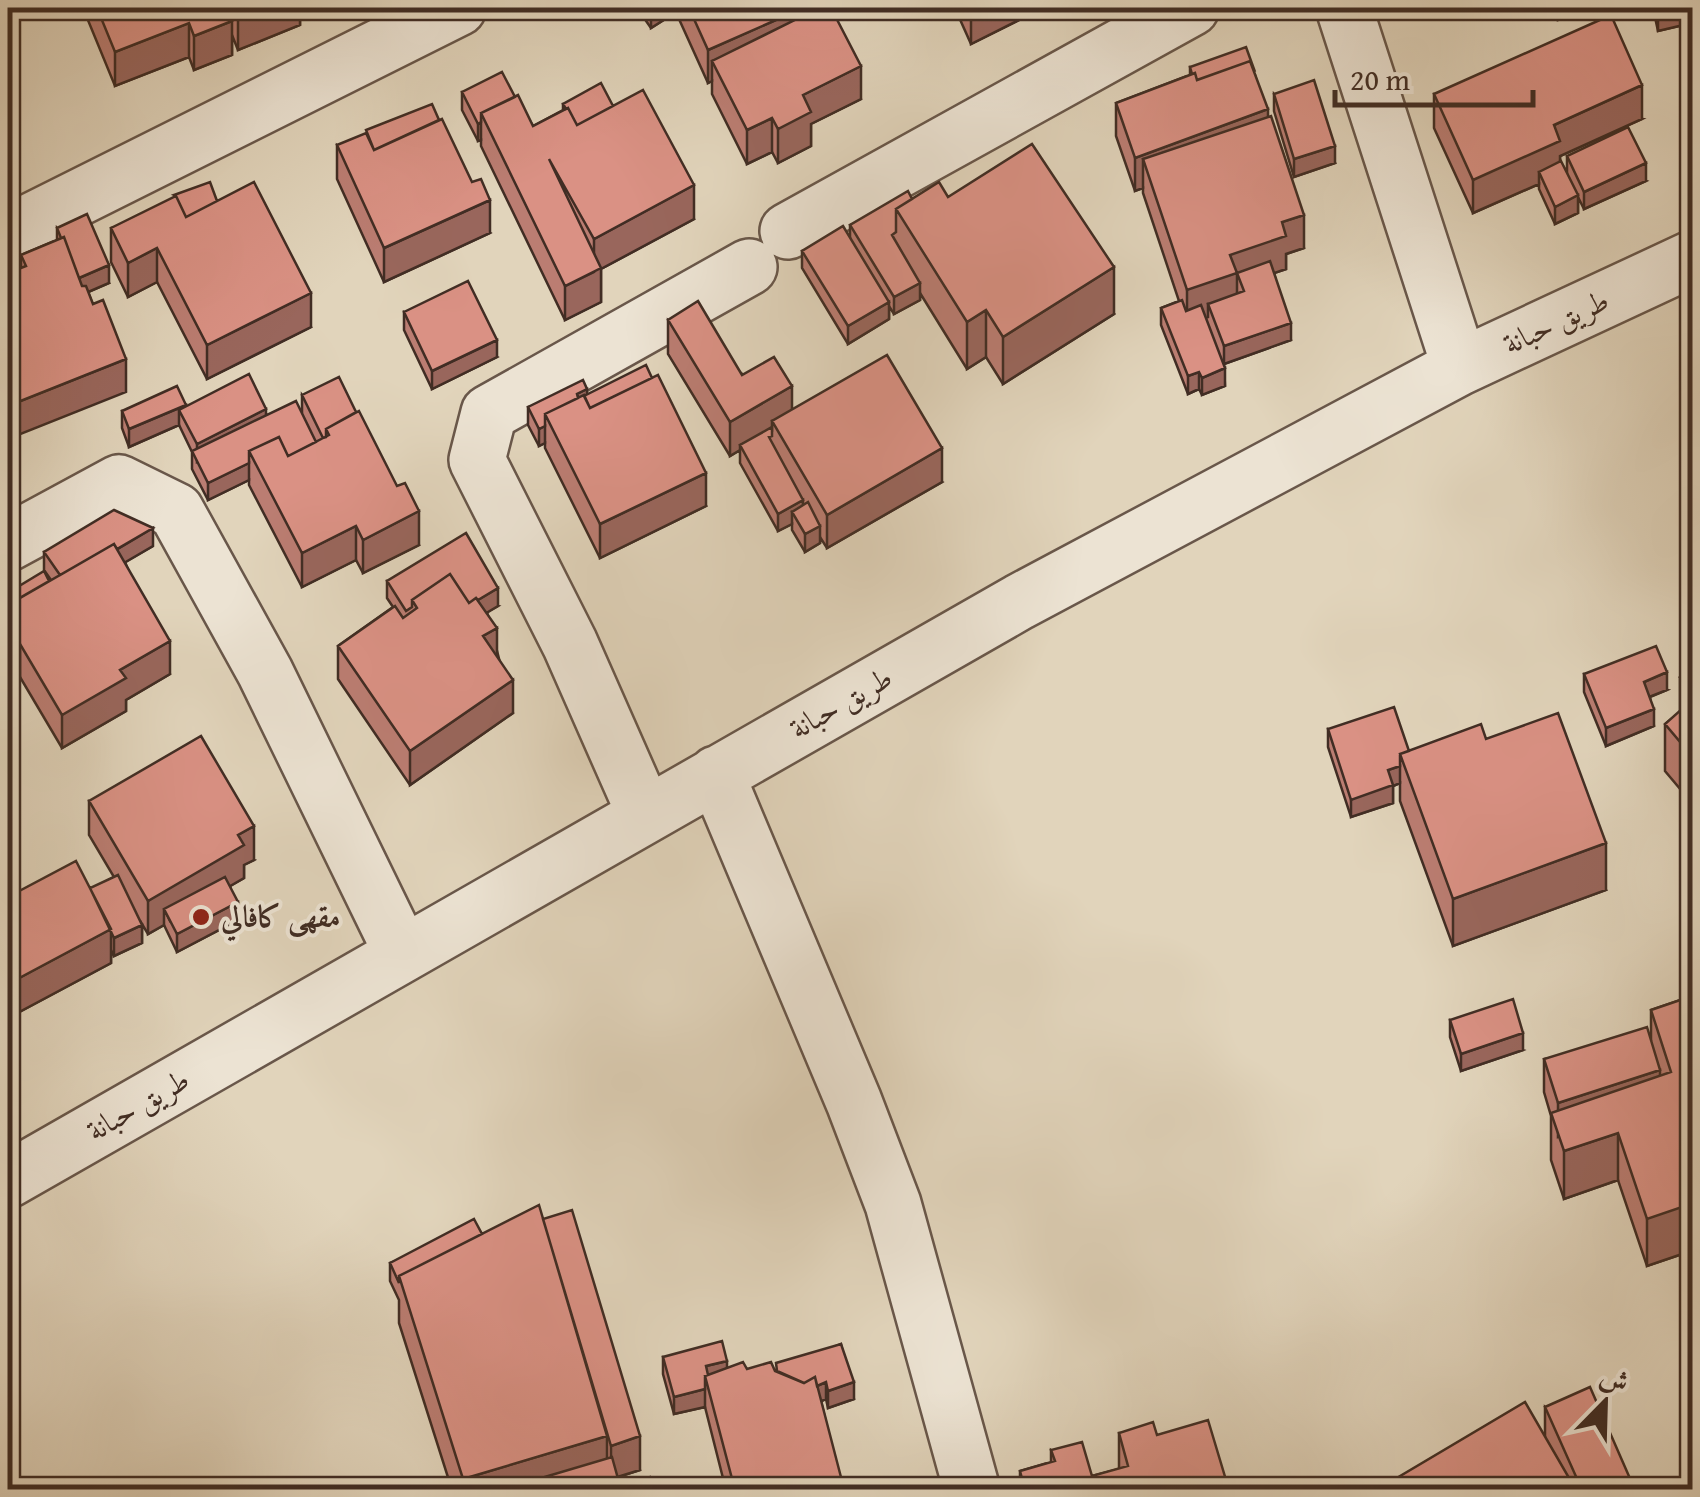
<svg xmlns="http://www.w3.org/2000/svg" width="1700" height="1497" viewBox="0 0 1700 1497" font-family="'Gentium Book Plus',Amiri,serif">
<style>
.lines{fill:none;stroke-linecap:round;stroke-linejoin:round}
.minor-casing{stroke:#69574a;stroke-width:60}
.minor{stroke:#ece3d3;stroke-width:55}
.wall{fill:#bb7d72;stroke:#412d24;stroke-width:2.5}
.shaded-wall{fill:#99665c;stroke:#412d24;stroke-width:2.5}
.building{fill:#da9184;stroke:#412d24;stroke-width:2.5}
.poi-dot{fill:#8f2418;stroke:#ece3d3;stroke-width:4}
.labels{text-anchor:middle;stroke-width:8;stroke-linejoin:round;paint-order:stroke}
.street-label{font-size:30px;fill:#412d24;stroke:#ece3d3}
.poi-label{font-size:30px;font-weight:bold;fill:#412d24;stroke:#ece3d3;text-anchor:start}
</style>
<rect width="100%" height="100%" fill="#e1d4bb"/>
<filter id="stains"><feTurbulence type="fractalNoise" baseFrequency=".002" numOctaves="4"/><feColorMatrix values="0 0 0 0 .2 0 0 0 0 .09 0 0 0 0 .02 0 0 0 .5 -.17"/></filter>
<radialGradient id="worn" r=".72"><stop offset=".6" stop-color="#630" stop-opacity="0"/><stop offset="1" stop-color="#630" stop-opacity=".3"/></radialGradient>
<g class="lines">
<defs>
<path id="minor" d="M 1344,8 L 1460,367
M 788,231 L 1191,8
M 8,233 L 458,8
M 8,543 L 119,483 L 176,511 L 265,672 L 402,953
M 716,774 L 854,1102 L 893,1204 L 972,1490
M 645,814 L 570,644 L 477,460 L 489,413 L 749,267
M 8,1180 L 1019,602 L 1460,367 L 1692,259"/>
</defs>
<use href="#minor" class="minor-casing"/>
<use href="#minor" class="minor"/>
</g>
<path class="wall" d="M 83,8 L 300,8 L 300,25 L 238,50 L 232,35 L 232,55 L 194,70 L 189,57 L 115,86 Z
M 637,8 L 673,8 L 673,14 L 651,28 Z
M 674,8 L 835,8 L 835,14 L 861,99 L 811,124 L 811,146 L 778,163 L 772,152 L 747,164 L 712,94 L 712,81 L 708,83 Z
M 943,8 L 1021,8 L 1021,19 L 971,44 L 958,15 L 949,19 Z
M 1653,8 L 1692,8 L 1692,23 L 1658,31 Z
M 1190,67 L 1255,75 L 1304,248 L 1286,254 L 1286,269 L 1274,273 L 1291,340 L 1224,364 L 1225,386 L 1202,395 L 1199,389 L 1188,394 L 1161,325 L 1161,308 L 1179,301 L 1143,193 L 1143,188 L 1135,191 L 1116,136 L 1116,103 L 1190,75 Z
M 462,92 L 515,97 L 533,126 L 563,110 L 563,104 L 613,106 L 694,219 L 601,269 L 601,302 L 565,320 L 481,146 L 481,140 L 478,141 L 462,110 Z
M 1274,94 L 1335,163 L 1294,177 L 1274,111 Z
M 1434,94 L 1642,119 L 1560,156 L 1560,161 L 1567,173 L 1567,156 L 1646,181 L 1584,209 L 1578,197 L 1578,213 L 1555,224 L 1539,189 L 1539,184 L 1473,213 L 1434,128 Z
M 337,145 L 490,233 L 384,282 L 337,179 Z
M 948,197 L 1114,314 L 1003,384 L 986,357 L 967,369 L 920,293 L 920,300 L 894,314 L 889,306 L 889,319 L 848,344 L 802,268 L 802,251 L 850,238 L 850,225 L 912,199 Z
M 217,201 L 311,327 L 207,379 L 157,282 L 128,297 L 111,262 L 111,228 Z
M 57,228 L 109,283 L 88,292 L 126,392 L 21,268 L 21,255 L 57,240 Z
M 404,312 L 497,357 L 432,389 L 404,330 Z
M 668,320 L 792,410 L 942,482 L 827,548 L 820,537 L 820,543 L 805,552 L 792,530 L 792,524 L 778,531 L 740,463 L 740,450 L 730,456 L 668,354 Z
M 587,394 L 706,506 L 600,558 L 545,448 L 545,443 L 539,446 L 528,425 L 528,407 Z
M 302,395 L 419,545 L 363,573 L 356,560 L 302,587 L 249,485 L 249,480 L 208,500 L 192,469 L 192,452 L 179,425 L 129,447 L 122,428 L 122,411 L 186,407 L 266,415 L 302,412 Z
M 153,546 L 125,562 L 170,674 L 126,700 L 126,711 L 62,748 L 20,677 L 8,684 L 8,605 L 11,603 L 11,591 L 51,580 L 44,570 L 44,552 Z
M 387,581 L 498,606 L 487,612 L 513,713 L 410,785 L 338,679 L 338,646 L 393,607 L 387,598 Z
M 1692,665 L 1692,803 L 1665,771 L 1665,724 L 1680,712 L 1680,677 Z
M 1584,674 L 1667,690 L 1650,697 L 1654,726 L 1606,746 L 1584,692 Z
M 1328,729 L 1409,751 L 1486,739 L 1606,890 L 1453,946 L 1400,801 L 1400,783 L 1393,786 L 1393,803 L 1351,817 L 1328,747 Z
M 89,801 L 254,860 L 244,865 L 244,878 L 230,886 L 238,920 L 177,952 L 164,925 L 148,934 L 142,924 L 142,943 L 114,956 L 111,950 L 111,963 L 8,1018 L 8,897 L 90,890 L 114,877 L 89,835 Z
M 1692,996 L 1688,1252 L 1647,1266 L 1618,1180 L 1564,1199 L 1551,1160 L 1551,1116 L 1544,1092 L 1544,1059 L 1651,1040 L 1651,1010 Z
M 1450,1020 L 1523,1050 L 1461,1071 L 1450,1037 Z
M 543,1219 L 640,1470 L 618,1477 L 620,1486 L 654,1490 L 452,1490 L 399,1323 L 399,1300 L 390,1281 L 390,1263 L 482,1234 Z
M 841,1344 L 854,1399 L 828,1408 L 826,1399 L 821,1401 L 842,1490 L 726,1490 L 705,1407 L 674,1414 L 663,1374 L 663,1357 L 727,1368 L 775,1371 Z
M 1545,1407 L 1635,1490 L 1380,1490 L 1380,1488 L 1545,1436 Z
M 1119,1433 L 1157,1435 L 1229,1490 L 1020,1490 L 1020,1471 L 1051,1462 L 1051,1450 L 1092,1476 L 1119,1469 Z"/>
<path class="shaded-wall" d="M 261,8 L 300,8 L 300,25 L 238,50 L 238,16 Z
M 656,8 L 673,8 L 673,14 L 651,28 L 651,11 Z
M 803,8 L 835,8 L 835,27 L 712,61 L 712,81 L 708,83 L 708,50 Z
M 949,8 L 958,8 L 958,15 L 949,19 Z
M 976,8 L 1021,8 L 1021,19 L 971,44 L 971,10 Z
M 1558,8 L 1596,8 L 1558,20 Z
M 1682,8 L 1692,8 L 1692,23 L 1658,31 L 1658,13 Z
M 232,21 L 232,55 L 194,70 L 194,36 Z
M 189,23 L 189,57 L 115,86 L 115,52 Z
M 861,66 L 861,99 L 811,124 L 811,146 L 778,163 L 778,129 L 803,95 Z
M 1642,85 L 1642,119 L 1560,156 L 1560,174 L 1539,172 L 1539,184 L 1473,213 L 1473,180 L 1554,125 Z
M 1268,109 L 1268,143 L 1143,159 L 1143,188 L 1135,191 L 1135,158 Z
M 772,118 L 772,152 L 747,164 L 747,130 Z
M 481,122 L 481,140 L 478,141 L 478,124 Z
M 1335,146 L 1335,163 L 1294,177 L 1294,159 Z
M 1646,163 L 1646,181 L 1584,209 L 1584,192 Z
M 694,185 L 694,219 L 601,269 L 601,302 L 565,320 L 565,286 L 594,272 L 594,239 Z
M 1578,195 L 1578,213 L 1555,224 L 1555,207 Z
M 490,200 L 490,233 L 384,282 L 384,248 Z
M 1304,215 L 1304,248 L 1286,254 L 1286,269 L 1242,284 L 1237,273 L 1237,307 L 1208,304 L 1208,317 L 1187,323 L 1187,290 L 1230,255 L 1282,222 Z
M 157,248 L 157,282 L 128,297 L 128,263 Z
M 109,265 L 109,283 L 79,296 L 79,278 Z
M 1114,267 L 1114,314 L 1003,384 L 1003,337 Z
M 920,283 L 920,300 L 894,314 L 894,297 Z
M 311,293 L 311,327 L 207,379 L 207,345 Z
M 889,302 L 889,319 L 848,344 L 848,326 Z
M 986,310 L 986,357 L 967,369 L 967,322 Z
M 1291,323 L 1291,340 L 1224,364 L 1224,346 Z
M 497,340 L 497,357 L 432,389 L 432,371 Z
M 126,359 L 126,392 L 8,439 L 8,406 Z
M 1225,368 L 1225,386 L 1202,395 L 1202,378 Z
M 1199,372 L 1199,389 L 1188,394 L 1188,376 Z
M 792,386 L 792,419 L 772,421 L 772,431 L 740,445 L 740,450 L 730,456 L 730,422 Z
M 587,389 L 587,406 L 583,407 L 577,394 Z
M 186,405 L 186,422 L 179,410 L 179,425 L 129,447 L 129,429 Z
M 266,409 L 266,427 L 197,462 L 197,444 Z
M 545,426 L 545,443 L 539,446 L 539,429 Z
M 942,448 L 942,482 L 827,548 L 827,515 Z
M 249,463 L 249,480 L 208,500 L 208,483 Z
M 706,473 L 706,506 L 600,558 L 600,524 Z
M 803,500 L 803,518 L 792,512 L 792,524 L 778,531 L 778,514 Z
M 419,511 L 419,545 L 363,573 L 363,540 Z
M 356,526 L 356,560 L 302,587 L 302,553 Z
M 820,526 L 820,543 L 805,552 L 805,534 Z
M 153,528 L 153,546 L 64,598 L 64,581 Z
M 498,588 L 498,606 L 468,624 L 468,606 Z
M 497,628 L 497,661 L 483,636 Z
M 170,641 L 170,674 L 126,700 L 126,711 L 62,748 L 62,715 L 120,670 Z
M 20,644 L 20,677 L 8,684 L 8,651 Z
M 1667,672 L 1667,690 L 1644,699 L 1644,682 Z
M 513,680 L 513,713 L 410,785 L 410,751 Z
M 1654,709 L 1654,726 L 1606,746 L 1606,728 Z
M 1400,766 L 1400,783 L 1393,786 L 1393,803 L 1351,817 L 1351,800 L 1388,770 Z
M 254,826 L 254,860 L 244,865 L 244,878 L 170,921 L 164,909 L 164,925 L 148,934 L 148,901 L 238,835 Z
M 1606,843 L 1606,890 L 1453,946 L 1453,899 Z
M 238,902 L 238,920 L 177,952 L 177,934 Z
M 142,925 L 142,943 L 114,956 L 114,938 Z
M 111,929 L 111,963 L 8,1018 L 8,984 Z
M 1523,1033 L 1523,1050 L 1461,1071 L 1461,1054 Z
M 1660,1070 L 1660,1104 L 1558,1137 L 1558,1103 Z
M 1618,1133 L 1618,1180 L 1564,1199 L 1564,1151 Z
M 1692,1182 L 1692,1229 L 1688,1231 L 1688,1252 L 1647,1266 L 1647,1219 L 1682,1186 Z
M 727,1361 L 727,1379 L 707,1384 L 706,1366 Z
M 826,1382 L 826,1399 L 799,1412 L 799,1394 Z
M 854,1382 L 854,1399 L 828,1408 L 828,1391 Z
M 705,1389 L 705,1407 L 674,1414 L 674,1397 Z
M 607,1436 L 607,1483 L 585,1490 L 463,1490 L 463,1479 Z
M 640,1436 L 640,1470 L 611,1479 L 611,1446 Z
M 842,1481 L 842,1490 L 809,1490 Z"/>
<path class="building" d="M 97,8 L 227,8 L 232,21 L 194,36 L 189,23 L 115,52 Z
M 234,8 L 261,8 L 238,16 Z
M 689,8 L 803,8 L 708,50 Z
M 819,8 L 831,8 L 861,66 L 803,95 L 811,112 L 778,129 L 772,118 L 747,130 L 712,61 Z
M 1657,8 L 1682,8 L 1658,13 Z
M 1611,15 L 1642,85 L 1554,125 L 1560,141 L 1473,180 L 1434,94 Z
M 1246,47 L 1255,72 L 1250,61 L 1197,80 L 1195,73 L 1192,74 L 1190,67 Z
M 1250,61 L 1268,109 L 1135,158 L 1116,103 L 1195,73 L 1197,80 Z
M 502,72 L 515,97 L 481,113 L 481,122 L 478,124 L 462,92 Z
M 1314,80 L 1335,146 L 1294,159 L 1274,94 Z
M 601,83 L 613,106 L 577,125 L 568,108 L 566,109 L 563,104 Z
M 643,90 L 694,185 L 594,239 L 549,159 L 601,268 L 565,286 L 481,113 L 518,95 L 533,126 L 568,108 L 577,125 Z
M 432,104 L 439,120 L 374,150 L 366,130 Z
M 1271,116 L 1304,215 L 1282,222 L 1286,236 L 1230,255 L 1237,273 L 1187,290 L 1143,159 Z
M 442,119 L 472,182 L 481,179 L 490,200 L 384,248 L 337,145 L 366,133 L 374,150 Z
M 1628,127 L 1646,163 L 1584,192 L 1567,156 Z
M 1032,144 L 1114,267 L 1003,337 L 986,310 L 967,322 L 896,209 L 939,182 L 948,197 Z
M 1561,161 L 1578,195 L 1555,207 L 1539,172 Z
M 210,182 L 217,201 L 186,217 L 176,196 L 174,195 Z
M 254,182 L 311,293 L 207,345 L 157,248 L 128,263 L 111,228 L 176,196 L 186,217 Z
M 908,191 L 912,199 L 896,209 L 896,232 L 892,235 L 920,283 L 894,297 L 850,225 Z
M 87,214 L 109,265 L 79,278 L 64,237 L 61,238 L 57,228 Z
M 843,226 L 889,302 L 848,326 L 802,251 Z
M 64,237 L 82,286 L 86,286 L 93,304 L 103,300 L 126,359 L 8,406 L 8,273 L 26,266 L 21,255 Z
M 1270,261 L 1291,323 L 1224,346 L 1208,304 L 1244,291 L 1237,273 Z
M 468,281 L 497,340 L 432,371 L 404,312 Z
M 1182,300 L 1186,311 L 1201,305 L 1225,368 L 1202,378 L 1199,372 L 1188,376 L 1161,308 Z
M 698,301 L 742,375 L 774,357 L 792,386 L 730,422 L 668,320 Z
M 887,355 L 942,448 L 827,515 L 772,421 Z
M 646,365 L 652,378 L 590,408 L 584,396 Z
M 249,374 L 266,409 L 197,444 L 179,410 Z
M 658,375 L 706,473 L 600,524 L 545,414 L 584,395 L 590,408 Z
M 339,377 L 356,412 L 326,429 L 326,437 L 323,438 L 302,395 Z
M 583,380 L 587,389 L 577,394 L 578,398 L 545,414 L 545,426 L 539,429 L 528,407 Z
M 177,386 L 186,405 L 129,429 L 122,411 Z
M 296,401 L 316,442 L 288,456 L 279,437 L 249,451 L 249,463 L 208,483 L 192,451 Z
M 359,411 L 397,486 L 405,483 L 419,511 L 363,540 L 356,526 L 302,553 L 249,451 L 279,437 L 288,456 L 329,435 L 326,429 Z
M 772,427 L 772,436 L 769,437 L 803,500 L 778,514 L 740,445 Z
M 808,502 L 820,526 L 805,534 L 792,512 Z
M 114,510 L 153,528 L 117,549 L 114,544 L 60,575 L 44,552 Z
M 466,533 L 498,588 L 478,600 L 476,598 L 469,603 L 450,574 L 412,600 L 412,607 L 406,611 L 387,581 Z
M 114,544 L 170,641 L 120,670 L 126,678 L 62,715 L 20,644 L 8,651 L 8,605 Z
M 44,571 L 49,581 L 16,600 L 11,591 Z
M 450,574 L 469,603 L 476,598 L 497,628 L 483,636 L 513,680 L 410,751 L 338,646 L 395,606 L 403,618 L 417,608 L 412,600 Z
M 1656,646 L 1667,672 L 1644,682 L 1654,709 L 1606,728 L 1584,674 Z
M 1692,665 L 1692,685 L 1680,677 Z
M 1692,700 L 1692,756 L 1665,724 Z
M 1394,707 L 1409,751 L 1400,754 L 1400,766 L 1388,770 L 1393,785 L 1351,800 L 1328,729 Z
M 1558,713 L 1606,843 L 1453,899 L 1400,754 L 1481,724 L 1486,739 Z
M 201,736 L 254,826 L 238,835 L 244,845 L 148,901 L 89,801 Z
M 76,861 L 111,929 L 8,984 L 8,897 Z
M 118,875 L 142,925 L 114,938 L 90,888 Z
M 225,877 L 238,902 L 177,934 L 164,909 Z
M 1692,996 L 1692,1182 L 1682,1186 L 1688,1205 L 1647,1219 L 1618,1133 L 1564,1151 L 1551,1113 L 1671,1072 L 1651,1010 Z
M 1513,999 L 1523,1033 L 1461,1054 L 1450,1020 Z
M 1647,1027 L 1660,1070 L 1558,1103 L 1544,1059 Z
M 539,1205 L 607,1436 L 463,1479 L 399,1276 Z
M 572,1210 L 640,1436 L 611,1446 L 543,1219 Z
M 474,1219 L 482,1234 L 399,1276 L 399,1283 L 390,1263 Z
M 722,1341 L 727,1361 L 706,1366 L 708,1375 L 705,1376 L 705,1389 L 674,1397 L 663,1357 Z
M 841,1344 L 854,1382 L 828,1391 L 826,1382 L 817,1386 L 815,1377 L 804,1383 L 777,1371 L 776,1363 Z
M 743,1362 L 747,1369 L 771,1362 L 775,1371 L 804,1383 L 815,1377 L 842,1481 L 809,1490 L 735,1490 L 705,1376 Z
M 1590,1387 L 1635,1490 L 1582,1490 L 1545,1407 Z
M 1525,1402 L 1576,1490 L 1381,1490 L 1380,1488 Z
M 1208,1420 L 1229,1490 L 1025,1490 L 1020,1471 L 1055,1461 L 1051,1450 L 1082,1442 L 1092,1476 L 1128,1466 L 1119,1433 L 1153,1422 L 1157,1435 Z
M 612,1457 L 620,1486 L 606,1490 L 501,1490 Z
M 650,1477 L 654,1490 L 606,1490 Z"/>
<circle class="poi-dot" cx="201" cy="917" r="10"/>
<g class="labels">
<g class="street-label">
<text transform="translate(1556 322) rotate(-25)" y="10">طريق حبانة</text>
<text transform="translate(841 703) rotate(-30)" y="10">طريق حبانة</text>
<text transform="translate(138 1105) rotate(-30)" y="10">طريق حبانة</text>
</g>
<g class="poi-label">
<text x="221" y="927">مقهى كافالي</text>
</g>
</g>
<rect width="1700" height="1497" fill="none" stroke="#e1d4bb" stroke-width="40"/>
<rect x="10" y="10" width="1680" height="1477" fill="none" stroke="#412d24" stroke-width="5"/>
<rect x="20" y="20" width="1660" height="1457" fill="none" stroke="#412d24" stroke-width="2.5"/>
<g transform="translate(1605 1402) rotate(23)" stroke="#ece3d3" stroke-width="8" paint-order="stroke">
<path d="M0-8L18 38L0 25L-18 38Z" fill="#412d24"/>
<text y="-15" font-size="28" font-weight="bold" text-anchor="middle" fill="#412d24">ش</text>
</g>
<path d="M1335 90v15h198v-15" fill="none" stroke="#412d24" stroke-width="5"/>
<text x="1350" y="90" font-size="30" fill="#412d24" stroke="#ece3d3" stroke-width="8" paint-order="stroke">20 m</text>
<rect width="100%" height="100%" filter="url(#stains)"/>
<rect width="100%" height="100%" fill="url(#worn)"/>
</svg>
